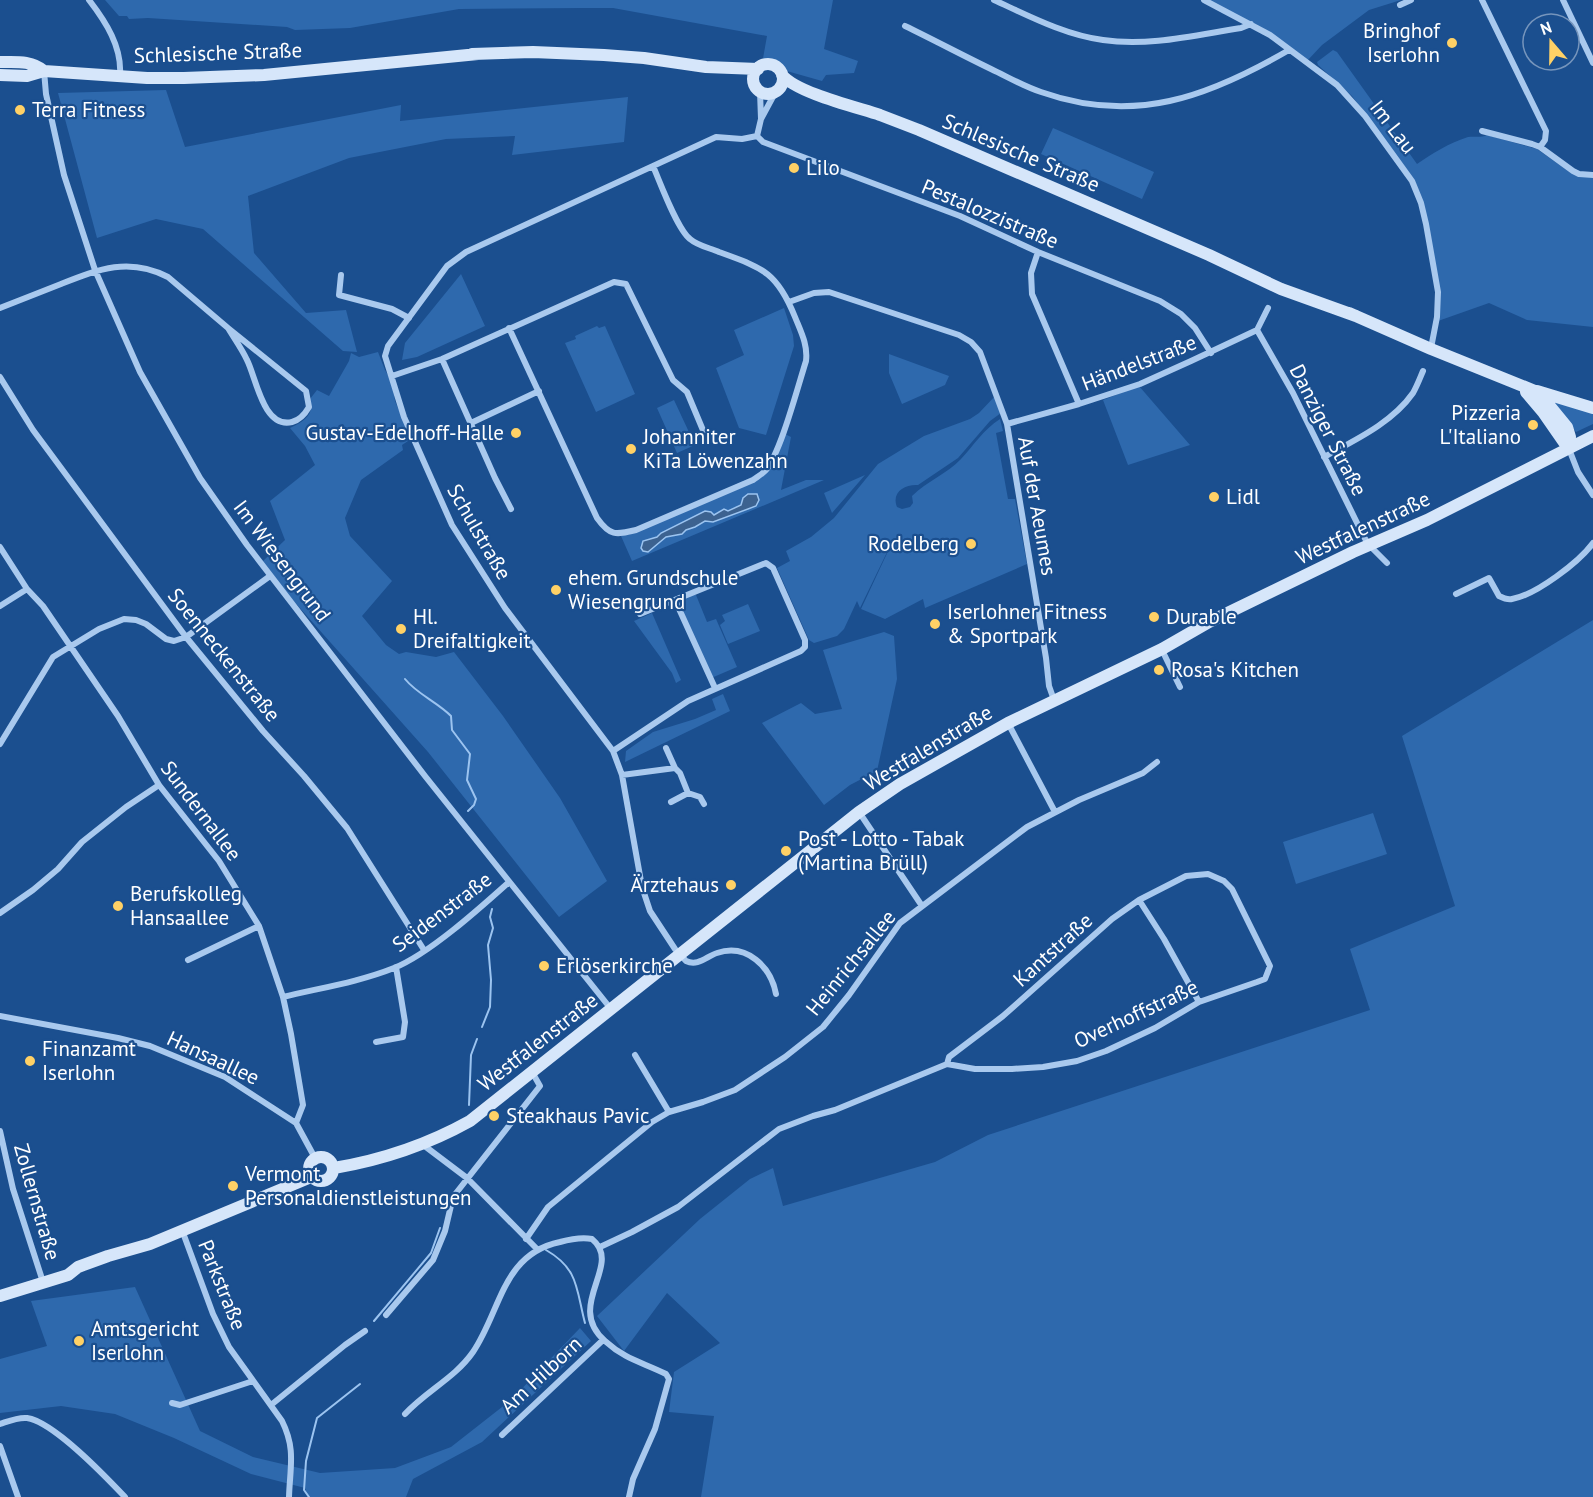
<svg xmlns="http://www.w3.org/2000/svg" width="1593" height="1497" viewBox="0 0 1593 1497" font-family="'PT Sans',sans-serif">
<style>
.green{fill:#2e69ad}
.water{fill:#3c6290;stroke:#9cc4f0;stroke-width:1.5}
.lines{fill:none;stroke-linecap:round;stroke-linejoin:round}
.stream{stroke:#9cc4f0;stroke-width:2}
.street{stroke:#a9c9ee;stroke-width:6}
.secondary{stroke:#d6e6fa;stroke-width:12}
.poi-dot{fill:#ffd166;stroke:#1b4f8f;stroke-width:2}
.labels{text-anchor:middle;stroke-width:4.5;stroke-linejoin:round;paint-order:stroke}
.poi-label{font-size:21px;fill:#fff;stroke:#1b4f8f;text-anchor:start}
.street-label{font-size:21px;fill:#fff;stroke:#1b4f8f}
</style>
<rect width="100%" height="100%" fill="#1b4f8f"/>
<path class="green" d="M 105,0 L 833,0 L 824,49 L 858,61 L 854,73 L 826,75 L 822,81 L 762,64 L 767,36 L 613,8 L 583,8 L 459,9 L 350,28 L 295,30 L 287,27 L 148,18 L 129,19 L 127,16 L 119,16 Z
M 1207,0 L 1401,0 L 1369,10 L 1322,45 L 1307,61 L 1251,22 Z
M 1333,50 L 1337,52 L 1417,164 C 1433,153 1449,143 1468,137 C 1475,136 1481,138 1487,135 L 1537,149 L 1571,173 L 1593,178 L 1593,327 L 1527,320 L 1489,303 L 1438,321 L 1439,293 L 1423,202 L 1414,179 L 1352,96 L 1318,65 L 1317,62 Z
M 166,90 L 185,147 L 401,105 L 400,121 L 628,97 L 624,142 L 512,155 L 515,136 L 446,139 L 349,158 L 248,196 L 254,253 L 306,313 L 346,310 L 357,352 L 343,351 L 203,229 L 156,219 L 97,238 L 58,93 Z
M 1053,128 L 1154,172 L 1142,199 L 1041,154 Z
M 461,274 L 485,326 L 417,357 L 402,360 L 405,343 Z
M 784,308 L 793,335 L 794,346 L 766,435 L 739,428 L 716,368 L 744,355 L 734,330 Z
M 597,326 L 599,328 L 605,326 L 635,394 L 596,412 L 565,343 L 576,339 L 575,336 Z
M 378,352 L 385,370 L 392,382 L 395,401 L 411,439 L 402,445 L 403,450 L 361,480 L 345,518 L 350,536 L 392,581 L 362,616 L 386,645 L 399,654 L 406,652 L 436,657 L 454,652 L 503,716 L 560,798 L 607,881 L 559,917 L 428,752 L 282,588 L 262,562 L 285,540 L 270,501 L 315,465 L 305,446 L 290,428 C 303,422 315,415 310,399 L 317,390 L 329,396 L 349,361 L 351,353 L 359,357 Z
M 889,354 L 949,376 L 945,385 L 902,404 L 889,373 Z
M 1139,386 L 1190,445 L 1128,465 L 1103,400 Z
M 996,395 L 1001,413 L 990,421 L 958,458 L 918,485 C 905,484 891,492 897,507 L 902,509 L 910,507 L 913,503 L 912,496 C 927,481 947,474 961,459 C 974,445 983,430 1000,419 L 1003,431 L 996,433 L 1008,499 L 1015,499 L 1027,564 L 925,608 L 923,599 L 885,619 L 861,609 L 890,547 L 912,555 L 890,546 L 860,608 L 857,601 L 844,629 L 837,636 L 814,643 L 809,640 L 777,568 L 790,561 L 786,551 L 811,537 L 834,518 L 878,464 L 924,436 L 970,419 L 979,413 Z
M 674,400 L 695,445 L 677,453 L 657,408 Z
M 1551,400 L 1593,411 L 1593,424 L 1576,432 Z
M 785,434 L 791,437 L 781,490 L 806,480 L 824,480 L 632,561 L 621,536 L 748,479 L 768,467 Z
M 865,475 L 832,513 L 824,493 Z
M 692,595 L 696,595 L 707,622 L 716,619 L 737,667 L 709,679 L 677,602 Z
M 748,604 L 760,631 L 728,644 L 720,625 L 725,621 L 722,615 Z
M 652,613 L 681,680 L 676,683 L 672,673 L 634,621 Z
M 1593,620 L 1593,1497 L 701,1497 L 714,1416 L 669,1412 L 674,1372 L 720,1343 L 667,1293 L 624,1351 L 597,1316 L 700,1219 L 750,1179 L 773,1168 L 783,1206 L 935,1162 L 988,1135 L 1370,1010 L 1350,949 L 1455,906 L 1402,736 Z
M 884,632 L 894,636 L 897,679 L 877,771 L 850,785 L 824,805 L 762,723 L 801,703 L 815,714 L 842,709 L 823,650 Z
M 723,694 L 730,711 L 625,762 L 626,751 L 653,732 L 695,719 L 716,710 L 712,699 Z
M 1373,813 L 1387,854 L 1296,884 L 1283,842 Z
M 135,1287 L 200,1431 L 253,1457 L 320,1473 L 395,1468 L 451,1447 L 511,1400 L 580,1328 L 591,1341 L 482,1442 L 413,1479 L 406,1497 L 308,1497 L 305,1488 L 251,1474 L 174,1438 L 115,1414 L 61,1406 L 0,1413 L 0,1359 L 47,1346 L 31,1301 Z"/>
<path class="water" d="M 748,494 L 757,494 L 759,500 L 756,506 L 713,522 L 705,521 L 695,527 L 686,530 L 682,534 L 666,537 L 648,552 L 643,551 L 641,548 L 643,541 L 657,537 L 661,533 L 705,511 L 711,512 L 714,515 L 724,509 L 728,511 L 741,505 L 743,498 Z"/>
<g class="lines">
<path class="stream" d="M 405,679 C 417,694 437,702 451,716 L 452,730 L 470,754 L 467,780 L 476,799 L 474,805 L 468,811
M 482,1027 L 490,1007 L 491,980 L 488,945 L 493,928 L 490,917 L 492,909
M 469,1105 L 471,1055 L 477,1039
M 546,1250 C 579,1269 576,1289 585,1323
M 374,1321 L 431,1253 L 440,1228
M 309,1497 L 304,1490 L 306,1461 L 317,1418 L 360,1384"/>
<path class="street" d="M 89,0 C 106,22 122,47 120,75
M 994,0 C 1029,16 1065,35 1103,40 C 1148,47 1196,35 1241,28 L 1251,24
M 1204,0 L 1270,35 L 1337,85 L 1365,116 L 1412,181 L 1421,203 L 1426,224 L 1438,292 L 1437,317 L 1431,348
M 1482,0 L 1546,131 L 1545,140 L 1540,147
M 1563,0 L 1593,63
M 1400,5 L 1411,0
M 905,26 C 934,40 962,55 991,69 C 1008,77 1023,86 1041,92 C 1134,125 1208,97 1289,50
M 44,71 L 46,94 L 64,175 L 95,270 L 140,372 L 200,478 L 247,545 L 425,776 L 611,1009
M 760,92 L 761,119
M 1482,131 L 1532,144 L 1540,147 L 1573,171 L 1579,174 L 1593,175
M 757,136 L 742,139 L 716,137 L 466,252 L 447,266 L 388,346 L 385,356 L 404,417 L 452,525 L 505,608 L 613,751 L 622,775 L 642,887 L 650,911 L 675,949 L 686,961 C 698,967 707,956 717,953 C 747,943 771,967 776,994
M 757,136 L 763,142 L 960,216 L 1038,252 L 1160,301 L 1181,314 L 1195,328 L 1211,353
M 757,136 L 761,119 L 775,93
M 1038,252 L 1031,273 L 1032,294 L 1079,404
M 341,275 L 339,295 L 392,309 L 409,318
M 789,302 L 814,293 L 829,292 L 959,335 L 971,342 L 980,352 L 1007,424 L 1046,658 L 1049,686 L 1054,700
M 0,308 C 20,300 41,292 61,284 C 99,269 129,257 168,277 L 228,328
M 228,328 L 306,391 L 309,407 C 305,414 300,420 292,422 C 263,429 256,377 247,360 C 242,349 234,338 228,328 Z
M 509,328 L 597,518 C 610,536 615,535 636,530 L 753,480 C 757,477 761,475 765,471 C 780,455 798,386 806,361 C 808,345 801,332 795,317 C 777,272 763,268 719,252 C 710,248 698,246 690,239 C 677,229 660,182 653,166
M 1257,330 L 1293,393 L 1364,537 L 1369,545 L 1387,563
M 442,359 L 495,478 L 511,509
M 392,376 L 442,359 L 614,282 L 626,284 L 673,380 L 687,392 L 705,435
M 0,377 L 33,430 L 186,637 L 263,731 L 304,776 L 347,828 L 424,950
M 471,423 L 539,391
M 1007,424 L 1079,404 L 1140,384 L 1191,361 L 1257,330 L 1268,308
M 1569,449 L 1578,472 L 1593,495
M 1324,457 C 1355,440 1392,423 1413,393 C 1417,386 1420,378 1423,371
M 0,547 L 27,589 L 43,606 L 118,716 L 159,785 L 219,861 L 259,926 L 283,997 L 291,1034 L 303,1105 L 296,1123
M 1456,594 L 1489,578 L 1499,596 C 1503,598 1508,600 1512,599 C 1536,595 1579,562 1593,543
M 675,600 L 715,688
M 0,606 L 27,589
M 1162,650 L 1180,687
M 1008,723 L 1055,812
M 0,744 L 53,657 L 99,629 L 124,619 L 136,620 L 146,624 L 166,639 L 174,641 L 186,637 L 270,576
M 666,748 L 675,768
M 613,751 L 688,701 L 801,651 L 805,647 L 805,640 L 773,568 L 766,563 L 640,614
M 622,775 L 675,768 L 680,773 L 688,793 L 671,802
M 688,793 L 700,797 L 704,804
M 859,812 L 922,906
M 1139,900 L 1164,939 L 1199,1002
M 0,913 L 33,890 L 58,869 L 82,842 L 126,807 L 159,785
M 188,960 L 259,926
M 283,997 C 320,988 359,982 394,968 C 429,954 480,908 509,882
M 0,1016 L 118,1038 L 150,1046 L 225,1077 L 296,1123 L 315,1158
M 376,1042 L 403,1037 L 405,1022 L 396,967
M 635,1055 L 669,1112
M 0,1131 L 13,1189 L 43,1282
M 422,1144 L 467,1178 L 537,1249
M 182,1230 L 213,1314 L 229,1347 L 282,1421 C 296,1449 290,1467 289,1497
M 526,1239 L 548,1207 L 652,1122 L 669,1112 L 703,1102 L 735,1090 L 785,1057 L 823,1027 L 849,995 L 900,923 L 1027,827 L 1079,800 L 1143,773 L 1157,762
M 600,1247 L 632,1232 L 678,1207 L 779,1129 L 813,1116 L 835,1110 L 947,1064 L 975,1069 L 1012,1069 L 1043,1067 L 1077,1061 L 1106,1051 L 1155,1028 L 1199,1002 L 1257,982 L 1265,979 L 1270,966 L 1232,889 L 1224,881 L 1208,874 L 1186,876 L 1139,900 L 1112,919 L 1003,1016 L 949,1057 L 947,1064
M 386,1315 L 433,1260 L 445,1231 L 453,1197 L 540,1086 L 532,1072
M 172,1403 L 180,1405 L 253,1381
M 271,1405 L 345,1345 L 365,1331
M 405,1414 C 426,1391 455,1378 473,1352 C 501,1311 502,1254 560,1242 C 571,1239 581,1237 592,1239 C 624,1265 564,1305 605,1341 C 626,1360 642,1362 666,1374 L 669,1379 L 655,1429 L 633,1479 L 629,1497
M 0,1424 C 9,1421 18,1417 27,1418 C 54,1422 106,1477 125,1497
M 502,1435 L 603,1340
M 0,1446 L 18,1497"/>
<path class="secondary" d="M 472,54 L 533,52 L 604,55 L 644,58 L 706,67 L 758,69
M 0,62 C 15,62 32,60 44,71
M753 79a15 15 0 1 1 30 0a15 15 0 1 1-30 0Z
M 0,75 L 27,76 L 44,71 L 147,78 L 184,78 L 264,75 L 478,54
M 782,75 C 797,93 856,107 880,115 C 893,120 906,125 919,130 L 1209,255 L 1281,289 L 1356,316
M 1349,313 L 1431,349 L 1535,391 L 1549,405 L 1567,427 L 1570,437 L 1568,448
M 1537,391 L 1593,408
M 1526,392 L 1543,412 L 1568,448
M309 1169a12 12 0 1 1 24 0a12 12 0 1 1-24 0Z
M 334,1168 C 382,1160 427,1145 470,1121 L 859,812 L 900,784 L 1008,723 L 1162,649 L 1209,622 L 1353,552 L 1427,520 L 1593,436
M 0,1296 L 68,1275 L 78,1267 L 108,1256 L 150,1244 L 311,1177"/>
</g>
<g class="poi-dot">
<circle cx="1452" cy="43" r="6"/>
<circle cx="20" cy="110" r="6"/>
<circle cx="794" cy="168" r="6"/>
<circle cx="1533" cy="425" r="6"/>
<circle cx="516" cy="433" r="6"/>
<circle cx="631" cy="449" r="6"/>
<circle cx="1214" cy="497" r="6"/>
<circle cx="971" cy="544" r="6"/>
<circle cx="556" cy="590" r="6"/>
<circle cx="1154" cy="617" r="6"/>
<circle cx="935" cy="624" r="6"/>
<circle cx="401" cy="629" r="6"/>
<circle cx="1159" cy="670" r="6"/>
<circle cx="786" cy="851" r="6"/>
<circle cx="731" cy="885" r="6"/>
<circle cx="118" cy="906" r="6"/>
<circle cx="544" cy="966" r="6"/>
<circle cx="30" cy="1061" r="6"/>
<circle cx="494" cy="1116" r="6"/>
<circle cx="233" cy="1186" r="6"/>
<circle cx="79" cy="1341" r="6"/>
</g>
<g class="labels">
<g class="poi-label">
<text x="1440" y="38" text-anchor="end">Bringhof<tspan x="1440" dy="24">Iserlohn</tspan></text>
<text x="32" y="117">Terra Fitness</text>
<text x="806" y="175">Lilo</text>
<text x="1521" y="420" text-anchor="end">Pizzeria<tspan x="1521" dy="24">L'Italiano</tspan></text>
<text x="504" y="440" text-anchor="end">Gustav-Edelhoff-Halle</text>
<text x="643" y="444">Johanniter<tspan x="643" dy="24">KiTa Löwenzahn</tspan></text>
<text x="1226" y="504">Lidl</text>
<text x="959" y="551" text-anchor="end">Rodelberg</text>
<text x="568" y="585">ehem. Grundschule<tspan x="568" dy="24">Wiesengrund</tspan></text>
<text x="947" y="619">Iserlohner Fitness<tspan x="947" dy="24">&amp; Sportpark</tspan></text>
<text x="413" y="624">Hl.<tspan x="413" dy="24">Dreifaltigkeit</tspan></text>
<text x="1166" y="624">Durable</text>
<text x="1171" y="677">Rosa's Kitchen</text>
<text x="798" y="846">Post - Lotto - Tabak<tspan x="798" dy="24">(Martina Brüll)</tspan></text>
<text x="719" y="892" text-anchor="end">Ärztehaus</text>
<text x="130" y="901">Berufskolleg<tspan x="130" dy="24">Hansaallee</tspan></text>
<text x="556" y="973">Erlöserkirche</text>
<text x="42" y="1056">Finanzamt<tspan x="42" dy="24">Iserlohn</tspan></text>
<text x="506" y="1123">Steakhaus Pavic</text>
<text x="245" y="1181">Vermont<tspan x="245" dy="24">Personaldienstleistungen</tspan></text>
<text x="91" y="1336">Amtsgericht<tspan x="91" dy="24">Iserlohn</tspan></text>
</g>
<g class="street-label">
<text transform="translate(218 53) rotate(-2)" y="7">Schlesische Straße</text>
<text transform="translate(1393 127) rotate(52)" y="7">Im Lau</text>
<text transform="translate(1021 153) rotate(23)" y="7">Schlesische Straße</text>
<text transform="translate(990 214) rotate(23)" y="7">Pestalozzistraße</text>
<text transform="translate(1139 363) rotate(-21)" y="7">Händelstraße</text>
<text transform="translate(1328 430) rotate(63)" y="7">Danziger Straße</text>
<text transform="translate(1037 506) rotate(80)" y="7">Auf der Aeumes</text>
<text transform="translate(1363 528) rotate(-25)" y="7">Westfalenstraße</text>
<text transform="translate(479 532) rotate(60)" y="7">Schulstraße</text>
<text transform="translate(282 561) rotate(53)" y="7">Im Wiesengrund</text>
<text transform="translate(224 655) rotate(51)" y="7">Soenneckenstraße</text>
<text transform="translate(928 748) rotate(-31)" y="7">Westfalenstraße</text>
<text transform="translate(201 811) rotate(53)" y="7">Sundernallee</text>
<text transform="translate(442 912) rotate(-37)" y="7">Seidenstraße</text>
<text transform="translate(1053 950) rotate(-42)" y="7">Kantstraße</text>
<text transform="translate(851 963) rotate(-51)" y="7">Heinrichsallee</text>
<text transform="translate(1136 1014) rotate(-25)" y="7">Overhoffstraße</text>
<text transform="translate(538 1042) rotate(-38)" y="7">Westfalenstraße</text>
<text transform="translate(213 1058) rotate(25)" y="7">Hansaallee</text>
<text transform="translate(37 1202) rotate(74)" y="7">Zollernstraße</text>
<text transform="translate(222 1285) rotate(68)" y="7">Parkstraße</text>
<text transform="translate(541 1375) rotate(-43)" y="7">Am Hilborn</text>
</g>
</g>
<g transform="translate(1551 42) rotate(340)"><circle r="28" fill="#1b4f8f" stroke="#7695bc" stroke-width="1.5"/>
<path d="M0-4.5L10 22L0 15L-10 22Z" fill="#ffd166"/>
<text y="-9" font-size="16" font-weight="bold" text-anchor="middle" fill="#ffffff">N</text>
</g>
</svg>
